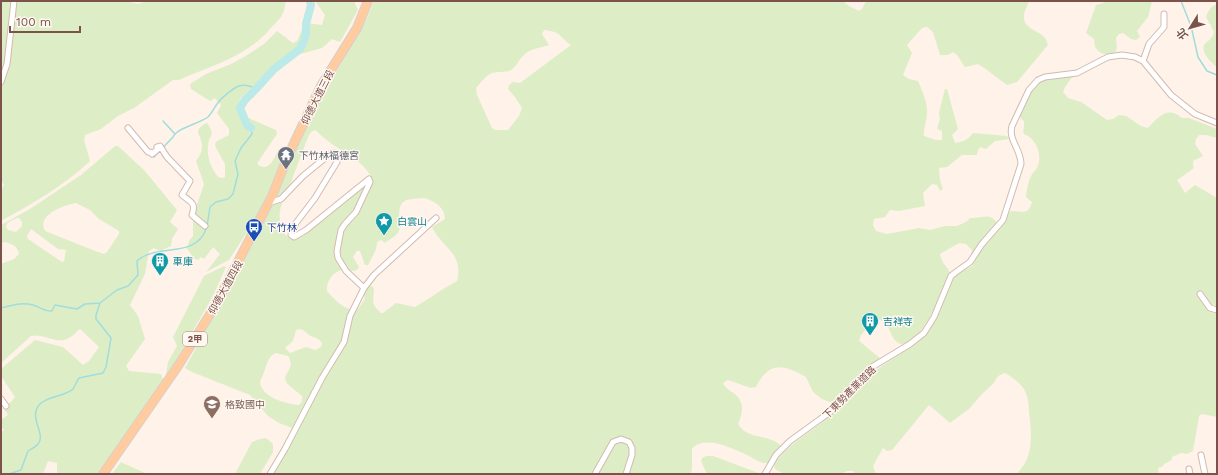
<svg xmlns="http://www.w3.org/2000/svg" width="1218" height="475" viewBox="0 0 1218 475" font-family="'Work Sans','Noto Sans TC',sans-serif">
<style>
.green{fill:#ddeec6;fill-rule:evenodd}
.lines{fill:none;stroke-linecap:round;stroke-linejoin:round}
.stream{stroke:#a1dddb;stroke-width:1.5}
.river{stroke:#bbeae9;stroke-width:8}
.street-casing{stroke:#d4bab0;stroke-width:7}
.primary-casing{stroke:#dacfcc;stroke-width:10}
.street{stroke:#fff;stroke-width:5}
.primary{stroke:#ffcb9f;stroke-width:8}
.labels{text-anchor:middle;stroke-width:3;stroke-linejoin:round;paint-order:stroke}
.shield{fill:#fff7f1;stroke:#a3847c;stroke-width:1}
.shield-label{font-size:9px;font-weight:bold;fill:#7c534a}
.street-label{font-size:10px;fill:#7c534a;stroke:#fff7f1}
.worship-label{font-size:10px;fill:#5b616d;stroke:#fff7f1;text-anchor:start}
.culture-label{font-size:10px;fill:#0d838f;stroke:#fff7f1;text-anchor:start}
.transit-label{font-size:10px;fill:#164399;stroke:#fff7f1;text-anchor:start}
.education-label{font-size:10px;fill:#785e54;stroke:#fff7f1;text-anchor:start}
</style>
<rect width="100%" height="100%" fill="#fef2e9"/>
<path class="green" d="M 1,1 L 125,1 L 138,4 L 147,1 L 286,1 C 283,18 281,17 270,29 C 245,58 212,65 179,80 L 173,80 L 134,108 L 118,116 L 101,129 L 85,135 L 84,140 L 90,161 C 65,185 32,204 1,221 L 1,191 L 4,185 L 1,179 Z
M 315,1 L 354,1 L 358,10 L 340,42 L 332,39 L 322,48 L 297,55 L 269,71 L 240,99 L 238,111 L 244,116 L 276,130 L 277,134 L 258,162 L 258,165 C 270,172 274,158 279,149 L 281,148 L 286,151 L 277,175 L 253,223 L 229,260 L 206,272 L 220,254 L 213,247 L 204,259 L 201,257 L 198,260 L 195,259 L 187,249 L 189,241 L 193,236 L 193,217 L 204,184 L 196,161 C 202,153 204,147 200,137 C 199,135 198,134 198,131 C 198,128 204,124 207,123 C 217,137 208,134 208,147 C 207,158 211,168 218,177 L 224,178 L 225,177 L 225,164 L 216,148 L 215,144 L 217,141 L 229,135 L 229,129 L 217,113 L 221,105 L 215,98 L 210,101 L 191,89 L 190,84 L 206,74 L 231,64 L 244,57 L 264,44 L 277,31 L 293,43 L 297,41 L 304,25 L 307,23 L 322,25 L 325,15 Z
M 374,1 L 843,1 L 849,6 L 859,11 L 862,9 L 866,1 L 1029,1 C 1028,5 1024,11 1024,16 C 1023,29 1039,30 1045,38 C 1047,40 1047,43 1048,45 L 1017,82 L 1007,85 C 997,78 988,70 978,64 L 965,67 L 957,55 L 953,52 L 948,55 L 940,55 L 933,32 L 927,27 L 922,28 L 907,45 L 912,53 L 903,75 L 909,79 L 918,81 C 922,90 928,104 927,113 C 927,121 923,128 924,136 L 936,140 L 942,140 L 942,131 L 937,129 L 940,119 L 939,113 L 945,89 L 947,89 L 958,129 L 952,135 L 955,143 C 963,142 969,139 973,133 L 1007,136 L 1009,139 L 995,141 L 986,149 L 980,147 L 978,150 L 977,155 L 962,155 L 947,167 L 939,168 L 940,180 L 943,189 L 940,191 L 937,185 L 932,184 L 923,193 L 925,206 L 899,211 L 890,210 L 885,217 L 874,219 L 873,225 L 876,231 L 887,234 L 919,228 L 930,230 L 945,226 L 957,226 L 966,222 L 970,218 C 982,219 989,211 998,224 L 971,256 L 972,250 L 966,244 L 959,243 L 940,254 C 942,265 947,265 951,275 C 945,287 916,357 897,342 C 888,335 891,320 875,319 L 861,335 L 859,341 L 880,358 L 837,400 L 832,403 L 822,399 L 813,392 L 806,377 C 783,364 769,361 756,387 L 751,388 L 728,380 L 723,383 C 726,390 732,391 737,396 C 745,405 742,414 738,424 C 747,440 770,434 781,446 L 773,454 L 768,463 C 760,464 754,458 747,455 C 734,449 704,434 692,449 L 692,467 L 691,474 L 628,474 L 632,444 L 616,439 L 594,474 L 269,474 L 270,469 L 292,428 L 279,423 L 268,416 L 250,395 L 192,372 L 185,368 L 242,264 L 278,190 L 313,112 L 367,18 ZM 544,30 C 563,32 559,37 571,45 L 520,83 L 513,82 L 509,85 L 508,89 L 515,97 L 522,108 L 519,116 L 508,130 L 495,130 L 492,128 L 477,95 L 476,88 C 481,83 486,75 492,73 C 498,71 505,73 511,70 C 516,67 520,58 525,54 C 532,48 541,48 549,45 L 542,34 ZM 315,130 C 321,135 326,140 332,144 C 346,154 366,163 372,179 L 322,221 L 303,236 L 292,240 C 288,238 286,236 284,232 C 273,214 285,197 292,180 C 297,165 303,151 308,137 L 311,132 ZM 424,198 C 434,201 445,207 445,219 L 432,227 C 443,249 464,253 457,281 L 443,289 L 428,299 L 415,307 L 396,303 L 383,313 L 381,313 C 371,304 373,302 374,290 L 373,287 L 368,285 L 363,293 L 365,299 L 358,309 C 345,312 335,300 327,291 C 326,281 334,270 344,270 C 349,270 352,272 357,270 L 359,267 L 353,257 L 357,251 L 360,251 L 365,265 L 368,265 C 371,259 378,248 377,242 L 382,240 L 384,243 C 389,240 397,236 399,231 C 400,228 399,224 399,221 C 399,198 403,200 424,198 ZM 300,329 C 305,330 307,334 311,336 C 317,339 317,337 322,343 L 321,347 L 315,350 L 306,347 L 290,353 L 285,348 L 293,341 L 296,330 ZM 276,353 L 288,356 C 297,369 280,374 287,383 C 289,386 298,392 302,396 L 302,402 L 299,405 C 286,404 260,397 260,381 C 266,372 266,356 276,353 Z
M 1109,1 L 1152,1 L 1148,17 L 1137,31 L 1140,37 L 1136,40 L 1131,39 L 1123,33 L 1119,34 L 1116,38 C 1116,42 1118,48 1116,51 C 1111,58 1099,54 1096,48 C 1094,46 1095,43 1094,39 L 1086,33 L 1096,5 Z
M 1217,4 L 1217,67 C 1211,63 1201,53 1204,45 C 1206,42 1209,41 1211,38 C 1213,36 1213,34 1214,32 L 1206,17 C 1208,11 1211,6 1217,4 Z
M 1073,76 L 1065,87 L 1063,92 L 1068,98 L 1081,102 L 1107,120 L 1113,119 L 1119,115 L 1126,116 L 1141,126 L 1148,128 C 1159,116 1168,106 1182,118 L 1189,118 L 1217,129 L 1217,138 L 1206,135 L 1199,135 L 1196,139 L 1195,144 L 1203,156 L 1193,161 L 1193,165 L 1194,168 L 1177,180 L 1185,193 L 1195,185 L 1217,198 L 1217,417 L 1202,414 L 1199,416 L 1193,451 L 1187,454 L 1181,453 L 1172,457 L 1172,460 L 1164,464 L 1163,466 L 1158,468 L 1159,474 L 1016,474 C 1034,460 1032,433 1029,413 C 1029,405 1028,396 1024,389 C 1020,383 1011,376 1005,373 L 998,376 L 993,384 L 982,394 L 969,409 L 950,423 L 929,405 L 892,450 L 887,451 L 883,448 L 873,466 L 876,474 L 855,474 L 853,471 L 847,471 L 841,474 L 784,474 L 775,469 L 774,464 C 790,442 812,432 831,415 C 843,404 851,391 862,381 C 880,366 901,354 920,340 L 925,335 L 938,311 L 953,278 L 959,273 L 972,266 L 984,245 L 1000,227 L 1011,211 C 1023,211 1028,216 1032,202 L 1026,197 C 1027,190 1028,179 1033,173 C 1035,170 1035,171 1037,168 C 1043,156 1037,139 1024,134 L 1023,131 L 1024,127 L 1024,121 L 1021,119 L 1020,116 C 1033,81 1035,79 1073,76 Z
M 115,146 L 118,146 L 144,170 L 177,210 L 170,222 L 178,229 L 172,239 L 171,246 L 160,251 L 154,248 L 149,251 L 145,274 L 130,305 L 138,316 L 145,339 L 126,366 L 129,371 L 161,374 L 164,382 L 98,474 L 57,474 L 57,463 L 48,461 L 43,474 L 1,474 L 1,433 L 4,430 L 1,426 L 1,420 L 8,415 L 3,407 L 11,402 L 15,397 L 1,376 L 1,369 L 35,340 L 63,347 L 83,365 L 89,361 L 99,347 L 80,329 C 76,332 72,337 67,339 C 56,344 43,333 31,336 L 1,363 L 1,264 L 14,259 L 19,254 C 18,246 11,243 4,242 L 1,244 L 1,225 L 30,209 L 81,175 ZM 76,203 L 90,210 L 99,219 L 119,231 L 119,234 L 107,252 L 104,254 L 95,251 L 45,231 C 36,215 64,205 76,203 ZM 17,218 L 19,218 L 22,222 L 22,226 L 16,232 L 8,230 L 6,227 L 7,223 ZM 31,229 L 58,249 L 66,250 L 64,261 L 62,262 L 28,239 L 27,236 Z
M 224,266 L 226,267 L 213,296 L 168,374 L 166,374 L 168,362 L 177,346 L 173,337 L 204,276 Z
M 266,438 L 273,444 L 273,452 L 260,474 L 235,474 L 252,442 L 260,439 Z
M 622,441 C 636,448 627,463 623,474 L 598,474 L 615,443 Z
M 706,456 L 713,456 L 761,474 L 707,474 L 701,461 L 702,458 Z
M 121,462 L 147,474 L 112,474 Z"/>
<g class="lines">
<path class="stream" d="M 1181,1 L 1191,26 L 1198,57 L 1207,71 L 1217,75
M 163,121 L 175,134
M 154,157 L 173,137 C 177,128 198,124 208,117 C 212,113 214,108 217,104 C 220,99 233,88 239,86 C 245,84 251,86 256,89
M 1,308 C 12,305 22,302 33,305 C 40,307 45,312 52,311 L 55,305 L 77,309 L 85,304 L 100,303
M 9,474 L 21,470 L 28,451 C 31,449 36,447 38,444 C 46,435 31,421 37,408 C 43,396 65,397 73,389 C 75,386 77,381 79,378 L 103,373 L 106,367 L 111,338 L 96,319 L 96,315 L 100,303 L 117,290 L 128,286 L 138,275 L 137,261 C 156,243 196,259 206,229 C 208,222 209,214 210,207 L 216,202 L 228,199 L 233,194 L 238,174 L 235,161 L 241,148 L 252,134 L 251,128"/>
<path class="river" d="M 251,128 L 247,125 L 240,108 L 245,100 L 256,89 L 274,69 L 300,49 L 304,41 L 306,33 L 306,24 L 311,5 L 310,1"/>
<defs>
<path id="street" d="M 1143,61 L 1149,44 L 1164,27 L 1164,14
M 1,82 L 7,64 L 14,1
M 128,128 L 148,152 L 150,152 L 152,154 L 158,149 L 157,147 L 160,146 L 167,157 L 190,181 L 182,195 C 192,203 196,203 192,215 L 205,226
M 268,203 L 281,199 L 303,176 L 330,154 L 335,153 L 338,156 L 337,162 L 315,198 L 296,223 L 291,235 L 294,237 L 306,230 L 369,179 L 370,182 L 356,212 L 345,224 L 341,230 L 337,251 L 338,258 L 346,271 L 364,288
M 1200,294 L 1210,308 L 1217,310
M 1,399 L 6,406
M 1201,455 L 1205,474
M 1189,469 L 1190,474
M 270,474 L 285,449 L 322,378 L 344,342 L 350,316 L 364,288 L 374,275 L 436,218
M 595,474 L 613,442 L 621,439 L 629,442 L 632,448 L 632,455 L 626,474
M 765,474 L 776,455 L 790,441 L 830,412 L 854,384 L 872,367 L 910,344 L 924,333 L 934,317 L 951,276 L 956,272 L 970,262 L 982,244 L 1003,220 L 1021,164 C 1021,149 1008,140 1012,126 L 1029,90 L 1038,80 L 1045,77 L 1077,73 L 1108,57 L 1122,55 L 1135,57 L 1143,61 L 1171,95 L 1195,114 L 1217,123"/>
<path id="primary" d="M 103,474 L 178,366 L 215,306 L 272,196 L 288,156 L 321,86 L 357,28 L 368,1"/>
</defs>
<use href="#street" class="street-casing"/>
<use href="#primary" class="primary-casing"/>
<use href="#street" class="street"/>
<use href="#primary" class="primary"/>
</g>
<defs>
<symbol id="temple-pin" viewBox="-11 -11 22 30"><path d="M0 17L-7.5 6A9.5 9.5 0 1 1 7.5 6Z" fill="#6b7280" stroke="#fff7f1"/><path d="M0-6L5-2H3V0L6.5 2.5H4V6H1.5V3h-3V6H-4V2.5H-6.5L-3 0V-2H-5Z" fill="#fff"/></symbol>
<symbol id="sight-pin" viewBox="-11 -11 22 30"><path d="M0 17L-7.5 6A9.5 9.5 0 1 1 7.5 6Z" fill="#0f9aa8" stroke="#fff7f1"/><path d="M0-6L1.8-2.2L6-1.7L2.9 1.2L3.7 5.4L0 3.3L-3.7 5.4L-2.9 1.2L-6-1.7L-1.8-2.2Z" fill="#fff"/></symbol>
<symbol id="bus-pin" viewBox="-11 -11 22 30"><path d="M0 17L-7.5 6A9.5 9.5 0 1 1 7.5 6Z" fill="#1a4fb4" stroke="#fff7f1"/><path d="M-5-6H5V4H4V6H2V4H-2V6H-4V4H-5ZM-3.5-4V0h7V-4ZM-3.5 1.2v1.5H-2V1.2ZM2 1.2v1.5H3.5V1.2Z" fill="#fff"/></symbol>
<symbol id="building-pin" viewBox="-11 -11 22 30"><path d="M0 17L-7.5 6A9.5 9.5 0 1 1 7.5 6Z" fill="#0f9aa8" stroke="#fff7f1"/><path d="M-4-6H4V6H1V3H-1V6H-4ZM-2.5-4.3h1.7v1.8h-1.7ZM.8-4.3h1.7v1.8H.8ZM-2.5-1h1.7V.8h-1.7ZM.8-1h1.7V.8H.8Z" fill="#fff"/></symbol>
<symbol id="school-pin" viewBox="-11 -11 22 30"><path d="M0 17L-7.5 6A9.5 9.5 0 1 1 7.5 6Z" fill="#8d6e63" stroke="#fff7f1"/><path d="M0-5L7-2L0 1L-7-2ZM-4 1L0 2.5L4 1V4Q0 6-4 4Z" fill="#fff"/></symbol>
</defs>
<g fill-rule="evenodd">
<use href="#temple-pin" x="276" y="145" width="20" height="27"/>
<use href="#sight-pin" x="374" y="211" width="20" height="27"/>
<use href="#bus-pin" x="244" y="217" width="20" height="27"/>
<use href="#building-pin" x="150" y="251" width="20" height="27"/>
<use href="#building-pin" x="860" y="311" width="20" height="27"/>
<use href="#school-pin" x="202" y="394" width="20" height="27"/>
</g>
<g class="labels">
<rect class="shield" x="183" y="332" width="24" height="14" rx="3"/>
<g class="shield-label">
<text x="195" y="342">2甲</text>
</g>
<g class="street-label">
<text transform="translate(317 97) rotate(-63)" y="4">仰德大道三段</text>
<text transform="translate(225 287) rotate(-61)" y="4">仰德大道四段</text>
<text transform="translate(849 392) rotate(-45)" y="4">下東勢產業道路</text>
</g>
<g class="worship-label">
<text x="299" y="159">下竹林福德宮</text>
</g>
<g class="culture-label">
<text x="397" y="225">白雲山</text>
<text x="173" y="265">車庫</text>
<text x="883" y="325">吉祥寺</text>
</g>
<g class="transit-label">
<text x="267" y="231">下竹林</text>
</g>
<g class="education-label">
<text x="225" y="408">格致國中</text>
</g>
</g>
<rect width="1218" height="475" fill="none" stroke="#7c534a" stroke-width="4"/>
<g transform="translate(1190 28) rotate(233)" stroke="#fff7f1" stroke-width="3" paint-order="stroke">
<path d="M0-3L7 15L0 10L-7 15Z" fill="#7c534a"/>
<text y="-6" font-size="11" font-weight="bold" text-anchor="middle" fill="#7c534a">北</text>
</g>
<path d="M10 26v6h70v-6" fill="none" stroke="#7c534a" stroke-width="2"/>
<text x="16" y="26" font-size="12" fill="#7c534a" stroke="#fff7f1" stroke-width="3" paint-order="stroke">100 m</text>
</svg>
